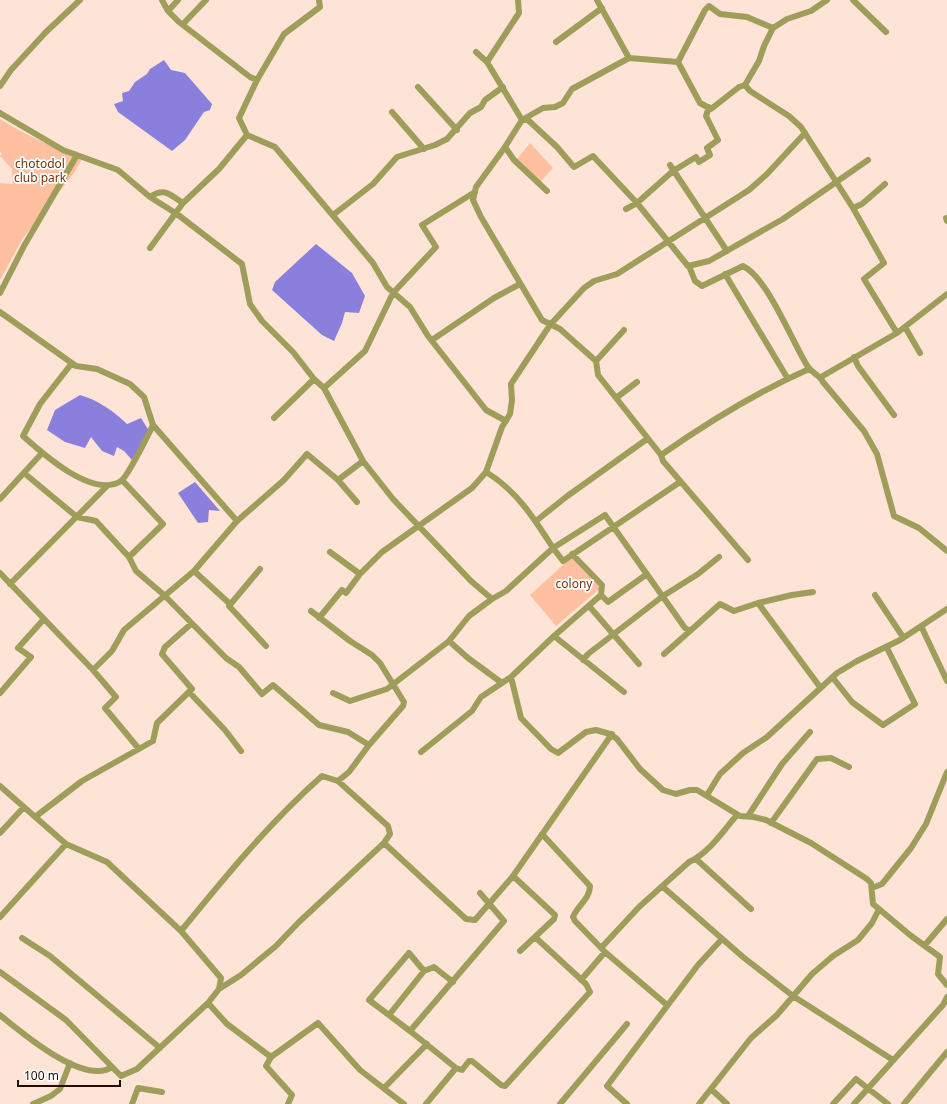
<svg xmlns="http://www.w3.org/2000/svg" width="947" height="1104" viewBox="0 0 947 1104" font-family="'Noto Sans',sans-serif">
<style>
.green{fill:#fec0a0}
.water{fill:#8b7fdd}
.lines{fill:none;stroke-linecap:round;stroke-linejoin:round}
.street{stroke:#9e9d5a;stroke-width:6}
.labels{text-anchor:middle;stroke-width:3.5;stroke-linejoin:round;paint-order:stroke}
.park-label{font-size:12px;fill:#71330c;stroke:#fff}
</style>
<rect width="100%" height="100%" fill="#fee4d7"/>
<path class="green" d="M 0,119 C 26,135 53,148 83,157 L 74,173 L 23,238 L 0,280 L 0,183 L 13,184 L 12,169 L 0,156 L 2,154 L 0,151 Z
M 530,143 L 553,168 L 540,182 L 517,159 Z
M 574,555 L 604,585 L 556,626 L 530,595 Z"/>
<path class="water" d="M 164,60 L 171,70 L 185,73 L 212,104 L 210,110 L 204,112 L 185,140 L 172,151 L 118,112 L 114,104 L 123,101 L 122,93 L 129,91 L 135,82 L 147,74 L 150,69 Z
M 316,244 L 352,273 L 365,296 L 359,313 L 345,312 L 342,323 L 334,341 L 322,335 L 272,290 L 275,282 Z
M 80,395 C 96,399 115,412 127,424 L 141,418 L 151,434 L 132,460 L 124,451 L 117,447 L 114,456 L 102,451 L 91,437 L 85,448 L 65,442 L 47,430 L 55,410 Z
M 195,482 L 220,511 L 209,510 L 208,522 L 198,523 L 178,493 Z"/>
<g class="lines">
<path class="street" d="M 162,0 L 168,11 L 179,22 L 250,77 L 257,80
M 319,0 L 320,7 L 284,34 L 257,80 L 239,118 L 247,135 L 275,147 L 373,263 L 387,287 L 410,307 L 428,336 L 486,410 L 506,421
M 597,0 L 629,58 L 678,62 L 705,10 L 709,6 L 720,14 L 747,17 L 773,28
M 853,0 L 886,32
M 168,11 L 178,0
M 183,24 L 206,0
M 556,42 L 602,8
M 476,52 L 487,62 L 522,120
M 629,58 L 572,89 L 563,103 L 555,107 L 543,108 L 522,120 L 505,147 L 476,187 L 473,200 L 481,217 L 542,320 L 560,329 L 596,361 L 598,375 L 661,455 L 663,461 L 748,560
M 487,62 L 519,13 L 518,0
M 678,62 L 700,103 L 711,109 L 739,87 L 745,85 L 759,61 L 764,46 L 773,28 L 787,19 L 811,11 L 827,0
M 745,85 L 750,91 L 789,116 L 801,127 L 853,208 L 862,204 L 885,184
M 0,86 L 11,70 L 46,32 L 80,0
M 418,87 L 457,130
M 392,112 L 424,149
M 0,113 L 63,150 L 118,170 L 150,197 L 177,214 L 242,264 L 250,304 L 262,321 L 293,352 L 314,379 L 324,388 L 363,461 L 393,499 L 471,581 L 492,599 L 469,616 L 449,641 L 387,689 L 350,701 L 333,693
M 522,120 L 528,120 L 557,147 L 574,167 L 593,156 L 637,203 L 688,266 L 709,261 L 783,219 L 868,160
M 505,147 L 514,160 L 547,191
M 670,165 L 727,251
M 150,197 C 165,187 170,195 183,203
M 853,208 L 884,263 L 864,279 L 897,333
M 626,209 L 637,203 L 673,171 L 696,157 L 699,162 L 710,155 L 707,148 L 718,140 L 706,116 L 709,107
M 333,215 L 373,184 L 397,157 L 435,145 L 447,139 L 470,113 L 481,107 L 485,100 L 503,87
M 946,218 L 947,221
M 150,248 L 183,203 L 219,169 L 247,135
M 689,266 L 695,281 L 702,286 L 743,266 C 768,278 793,344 808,367 C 813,374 820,375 823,382 L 864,431 L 877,454 L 894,516 L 919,528 L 947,551
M 725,274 L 788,379
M 0,293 L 24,246 L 77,155
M 0,312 L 76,366 L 97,369 L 130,384 L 144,397 L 153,425 L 237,521
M 905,327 L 920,353
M 432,340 L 494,298 L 520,284
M 854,357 L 858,366 L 894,415
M 596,361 L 624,330
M 72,363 L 40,404 L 23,436 C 43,454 93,499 121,481 C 128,476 148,435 153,425
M 821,377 L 897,333 L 947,294
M 324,388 L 365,351 L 393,293 L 436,247 L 422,225 L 475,192
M 616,398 L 637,382
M 274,418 L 314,379
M 661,455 C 708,422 757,392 809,369
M 486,472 C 516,490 534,518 553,548 L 605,515 L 685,628 L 690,631 L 720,604 L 734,611 L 758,603
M 24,473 L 77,517 L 96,521 L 129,557 L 163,524 L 122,480
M 338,480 L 363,461
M 0,499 L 42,453
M 536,521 L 566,497 L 647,439
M 330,552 L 360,574
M 129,557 L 136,571 L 164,595 L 226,658 L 239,667 L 262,694 L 273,685 L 319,725 L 348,732 L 369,745
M 260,569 L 229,606 L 266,646
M 194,571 L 230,604
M 0,573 L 93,670 L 116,697 L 105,708 L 139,749
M 10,584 L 107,486
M 813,592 L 792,595 L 758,603 L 820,687
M 601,595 L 608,602 L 647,574
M 875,595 L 903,637
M 492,599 L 506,591 L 553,548 L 563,561 L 680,482
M 589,606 L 639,664
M 311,611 L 350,641 L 372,655 L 380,663 L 404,702 L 403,706 L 369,745 L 349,772 L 338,781
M 319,618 L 342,590 L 346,593 L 360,574 L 382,552 L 472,488 L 486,472 L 502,427 L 510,414 L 512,400 L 511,384 L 550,325 L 584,288 L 594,281 L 617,274 L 749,190 L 767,174 L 805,133
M 921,626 L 947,681
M 554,636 L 624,692
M 449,641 L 468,658 L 502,683
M 664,654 L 690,631
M 583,660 L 588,654 L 663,596 L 698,574 L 719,557
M 93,670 L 112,651 L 124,630 L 194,571 L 237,521 L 284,480 L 307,454 L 338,480 L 357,502
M 511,677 L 521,718 L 551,749 L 558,753 L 586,732 L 596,730 L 610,734 L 617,739 L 640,769 L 663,790 L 676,794 L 690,790 L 697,790 L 740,816 L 754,817 L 766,820 L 811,843 L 867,879 L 871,883 L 873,904 L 910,935 L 940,957 L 938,974 L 947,985
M 833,678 L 852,702 L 883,725 L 915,704 L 887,648
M 189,692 L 225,730 L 241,751
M 0,693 L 31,657 L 18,648 L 44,619
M 421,752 L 472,711 L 481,697 L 511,677 L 554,636 L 601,595 L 602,585 L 572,554
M 0,786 L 66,844 L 107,862 L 181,931 L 221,978 L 219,989 L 208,1003 L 227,1024 L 271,1057 L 266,1066 L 292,1095 L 288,1104
M 707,795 L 720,774 L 743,753 L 767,737 L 837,673 L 857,661 L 900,640 L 947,609
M 748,816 L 782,764 L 810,732
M 35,817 L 82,781 L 153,741 L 157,723 L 192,689 L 162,654 L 165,647 L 191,624
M 771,823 L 817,759 L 831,758 L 849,767
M 0,833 L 24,807
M 542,834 L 590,886 C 590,899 577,906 573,917 L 575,921 L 605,952 L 667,1005
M 384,843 L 466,919 L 475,920 L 513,876 L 612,734
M 696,859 L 751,909
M 513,876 L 555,915 L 554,919 L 520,951
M 663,887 L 743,957 L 793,996 L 893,1060
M 872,888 L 882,884 L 911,848 L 926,824 L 947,772
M 0,917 L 66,844
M 181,931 C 225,877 270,822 322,776 L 338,781 L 388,826 L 390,834 L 384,843 L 299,922 L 276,946 L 241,975 L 219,989
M 22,938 L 50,956 L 160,1048
M 925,945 L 947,919
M 601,948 L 639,907 L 689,862 C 709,853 723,831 737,815
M 0,972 L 66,1020 L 121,1076 L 137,1069 L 208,1003
M 581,980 L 605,952
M 0,1015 C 22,1033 84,1086 112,1067
M 389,1015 L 424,971
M 410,1031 L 369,1000 L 409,953 L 424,971 L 434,967 L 453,982
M 271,1057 L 318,1023 L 360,1070 L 404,1104
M 456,1068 L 462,1070 L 469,1061 L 472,1061 L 501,1085 L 505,1086 L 590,992 L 586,984 L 535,937
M 384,1088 L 427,1044
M 711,1089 L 727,1104
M 33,1104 L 51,1096 L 60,1089 L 70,1063
M 132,1104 L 138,1088 L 162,1092
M 426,1104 L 456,1068 L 410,1031 L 504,921 L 480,893
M 560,1104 L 627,1024
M 627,1104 L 607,1086 L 698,965 L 722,939
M 699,1104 L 751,1038 L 777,1015 L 812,974 L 833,956 L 858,940 L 872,923 L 879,909
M 833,1104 L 856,1079 L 888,1104
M 854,1104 L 943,1005 L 947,997
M 904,1104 L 947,1052"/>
</g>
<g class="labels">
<g class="park-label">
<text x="40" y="168">chotodol<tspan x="40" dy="14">club park</tspan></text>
<text x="574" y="588">colony</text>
</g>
</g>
<path d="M18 1080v6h102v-6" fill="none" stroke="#230d03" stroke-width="2"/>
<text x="24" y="1080" font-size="12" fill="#230d03" stroke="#ffffff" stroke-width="3" paint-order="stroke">100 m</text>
</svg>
